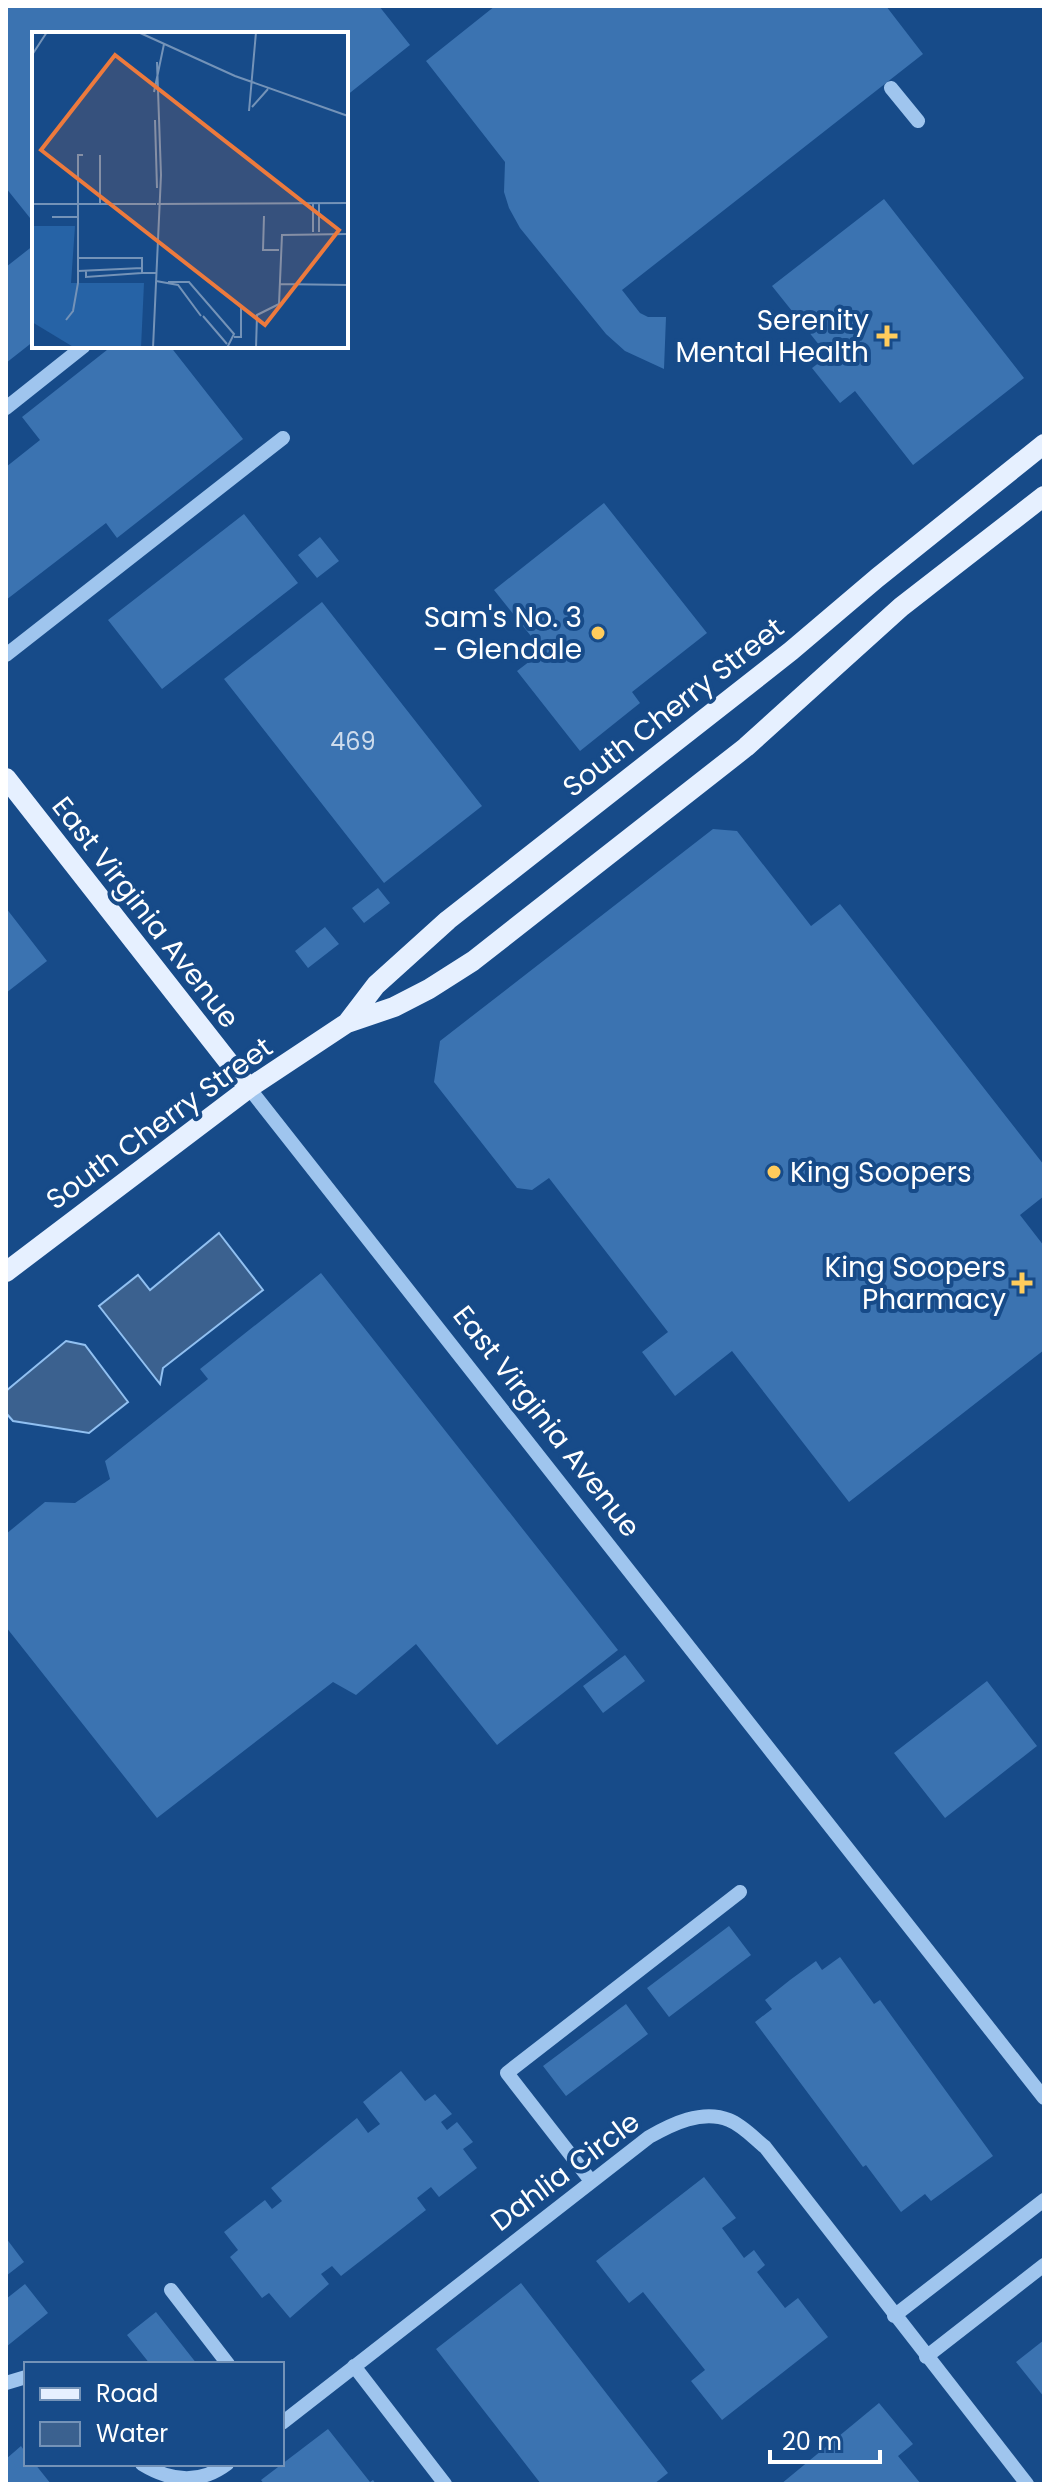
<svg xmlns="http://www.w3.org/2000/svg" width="1050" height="2490" viewBox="0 0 1050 2490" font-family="Poppins,sans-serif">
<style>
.water{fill:#3b618f;stroke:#91c0f1;stroke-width:2}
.building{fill:#3b73b1}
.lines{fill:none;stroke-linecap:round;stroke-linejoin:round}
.minor{stroke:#9fc5ee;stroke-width:14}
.major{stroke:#e6f0ff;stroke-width:20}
.poi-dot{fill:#ffcc5c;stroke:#174b89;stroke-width:3}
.labels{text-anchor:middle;stroke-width:8;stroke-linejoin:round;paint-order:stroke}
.number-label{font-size:24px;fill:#cedcec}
.poi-label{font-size:28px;fill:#fff;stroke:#174b89;text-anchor:end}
.street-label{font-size:28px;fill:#fff;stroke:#174b89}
.inset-road{fill:none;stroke:#7493b8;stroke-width:2}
.view{fill:#ed7a3d;fill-opacity:0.15;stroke:#ed7a3d;stroke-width:4}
.inset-edge{fill:none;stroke:#fff;stroke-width:4}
</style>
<rect width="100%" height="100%" fill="#174b89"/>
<path class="water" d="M 219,1233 L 263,1290 L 163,1368 L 160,1384 L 99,1306 L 138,1275 L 150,1290 Z
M 66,1341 L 85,1345 L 128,1402 L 89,1433 L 13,1421 L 6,1413 L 6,1391 Z"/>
<path class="building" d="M 6,6 L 379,6 L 410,45 L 346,96 L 346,34 L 34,34 L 34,223 L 6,188 Z
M 495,6 L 886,6 L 923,54 L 622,290 L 640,313 L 648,317 L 666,317 L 664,369 L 625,351 L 606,334 L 520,228 L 509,208 L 504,192 L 505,162 L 426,61 Z
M 884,199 L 1024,378 L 913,465 L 855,391 L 840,403 L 812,368 L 828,356 L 772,286 Z
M 34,245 L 34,341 L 6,363 L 6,267 Z
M 112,346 L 170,346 L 243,439 L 117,538 L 106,523 L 6,600 L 6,467 L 40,440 L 22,417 Z
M 604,503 L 707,633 L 632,692 L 640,703 L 580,751 L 517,671 L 543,651 L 494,590 Z
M 244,514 L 298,583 L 162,689 L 108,620 Z
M 320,537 L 339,561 L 317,578 L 298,555 Z
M 322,602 L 482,806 L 384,883 L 224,679 Z
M 713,829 L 737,831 L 811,926 L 840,904 L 1044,1165 L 1044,1196 L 1020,1215 L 1044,1246 L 1044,1350 L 849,1502 L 732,1351 L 675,1396 L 642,1352 L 668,1332 L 549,1178 L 532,1190 L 517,1188 L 434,1082 L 440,1041 Z
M 378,888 L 390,903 L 364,923 L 352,908 Z
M 6,908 L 47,961 L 6,993 Z
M 325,927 L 339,944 L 308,968 L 295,951 Z
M 321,1273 L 618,1650 L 497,1745 L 416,1644 L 356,1695 L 333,1682 L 157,1818 L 6,1627 L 6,1534 L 45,1502 L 75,1503 L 110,1479 L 105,1461 L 208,1379 L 200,1369 Z
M 625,1655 L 645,1681 L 603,1713 L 583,1686 Z
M 987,1681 L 1037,1746 L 945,1818 L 894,1753 Z
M 729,1926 L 751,1955 L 669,2017 L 647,1988 Z
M 840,1957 L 874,2004 L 880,2000 L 993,2156 L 931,2201 L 925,2194 L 901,2212 L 866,2165 L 863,2167 L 755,2022 L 772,2009 L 765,2000 L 790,1980 L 816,1961 L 822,1970 Z
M 626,2004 L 648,2034 L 566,2096 L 543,2066 Z
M 401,2071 L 425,2101 L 435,2094 L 452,2114 L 441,2122 L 447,2130 L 457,2122 L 473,2142 L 463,2149 L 477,2168 L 439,2197 L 431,2187 L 417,2198 L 426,2210 L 341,2276 L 332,2266 L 321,2274 L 329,2284 L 290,2318 L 269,2293 L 262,2298 L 230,2257 L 238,2250 L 224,2232 L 265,2200 L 272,2209 L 282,2201 L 271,2188 L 357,2118 L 368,2133 L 380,2124 L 363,2102 Z
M 704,2177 L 736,2218 L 722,2228 L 744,2258 L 754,2250 L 765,2265 L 757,2272 L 785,2308 L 798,2298 L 828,2337 L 722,2420 L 691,2381 L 705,2370 L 643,2292 L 629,2303 L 596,2261 Z
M 6,2238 L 24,2262 L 6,2276 Z
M 521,2283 L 668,2473 L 654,2484 L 541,2484 L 436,2349 Z
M 25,2284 L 48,2313 L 6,2347 L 6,2299 Z
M 156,2312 L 197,2364 L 150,2364 L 127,2335 Z
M 1044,2340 L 1044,2397 L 1016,2362 Z
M 879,2403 L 913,2444 L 898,2456 L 921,2484 L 781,2484 Z
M 328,2429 L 370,2482 L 373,2480 L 376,2484 L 264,2484 L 261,2480 Z
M 21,2446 L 26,2453 L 26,2464 L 35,2464 L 51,2484 L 6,2484 L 6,2459 Z"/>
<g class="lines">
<path class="minor" d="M 891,88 L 918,121
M 6,408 L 84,346
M 6,655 L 283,438
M 249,1088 L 1044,2098
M 591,2181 L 507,2073 L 740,1892
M 171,2290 L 228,2364
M 894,2316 L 1044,2200
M 926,2357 L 1044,2265
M 354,2366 L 445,2484
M 6,2383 L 26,2377
M 282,2423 L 649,2137 C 672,2124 702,2109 729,2120 C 742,2125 754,2138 765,2147 L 1027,2484
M 142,2464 C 170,2481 199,2485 227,2464"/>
<path class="major" d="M 6,778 L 249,1088
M 347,1023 L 376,985 L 448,920 L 791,651 L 877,578 L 1044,444
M 6,1272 L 249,1088 L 347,1023 L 394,1007 L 429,989 L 473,961 L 746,747 L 901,607 L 1044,496"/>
</g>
<g class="poi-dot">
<path d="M883 324h8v8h8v8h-8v8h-8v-8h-8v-8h8z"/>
<circle cx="598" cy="633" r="8"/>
<circle cx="774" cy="1172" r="8"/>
<path d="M1018 1271h8v8h8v8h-8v8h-8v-8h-8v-8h8z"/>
</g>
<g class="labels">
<g class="number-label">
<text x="353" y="750">469</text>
</g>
<g class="poi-label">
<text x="869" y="330">Serenity<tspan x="869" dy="32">Mental Health</tspan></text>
<text x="582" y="627">Sam's No. 3<tspan x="582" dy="32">- Glendale</tspan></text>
<text x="790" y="1182" text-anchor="start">King Soopers</text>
<text x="1006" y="1277">King Soopers<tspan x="1006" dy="32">Pharmacy</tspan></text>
</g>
<g class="street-label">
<text transform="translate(673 707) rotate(-38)" y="10">South Cherry Street</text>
<text transform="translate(146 912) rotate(52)" y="10">East Virginia Avenue</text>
<text transform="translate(159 1123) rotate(-36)" y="10">South Cherry Street</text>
<text transform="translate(547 1421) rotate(52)" y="10">East Virginia Avenue</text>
<text transform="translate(565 2171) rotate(-37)" y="10">Dahlia Circle</text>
</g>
</g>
<g transform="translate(32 32)">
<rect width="316" height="316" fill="#174b89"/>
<path d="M 0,194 L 43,194 L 39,251 L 112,251 L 109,316 L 43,316 L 0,290 Z" fill="#2663a6"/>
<path class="inset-road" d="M 106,0 L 203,44 L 316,84M 0,23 L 15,0M 122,60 L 132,12M 220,75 L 236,57M 217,79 L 224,0M 123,88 L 125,156M 68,123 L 68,172M 281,171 L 281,200M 0,172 L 124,172M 125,172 L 316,171M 232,184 L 231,218 L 247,218M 20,185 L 46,185M 287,200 L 287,171M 46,226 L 110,226 L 110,241 L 124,241M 46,239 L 110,236M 54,239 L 54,245 L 110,241M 124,249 L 146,253 L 169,284M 136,250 L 157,250 L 202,302 L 195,316M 247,252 L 316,253M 171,284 L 195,312M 34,288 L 41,279 L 46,251 L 46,123 L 51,123M 202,305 L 209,305 L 209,275M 121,316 L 129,143 L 125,30M 224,316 L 225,283 L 247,272 L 250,203 L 316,202"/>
<path class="view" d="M 83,23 L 307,198 L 233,293 L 9,118 Z"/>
<rect width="316" height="316" class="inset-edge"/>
</g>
<rect width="1050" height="2490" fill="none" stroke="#ffffff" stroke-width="16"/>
<rect x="24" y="2362" width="260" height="104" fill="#174b89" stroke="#7493b8" stroke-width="2"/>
<rect x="40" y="2388" width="40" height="12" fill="#e6f0ff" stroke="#7493b8" stroke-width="2"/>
<text x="96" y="2402" font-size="24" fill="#ffffff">Road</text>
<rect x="40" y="2422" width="40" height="24" fill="#3b618f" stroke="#7493b8" stroke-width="2"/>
<text x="96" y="2442" font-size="24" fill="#ffffff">Water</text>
<path d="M770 2450v12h110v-12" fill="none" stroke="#ffffff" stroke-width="4"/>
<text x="782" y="2450" font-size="24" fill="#ffffff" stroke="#174b89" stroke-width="6" paint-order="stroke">20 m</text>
</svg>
